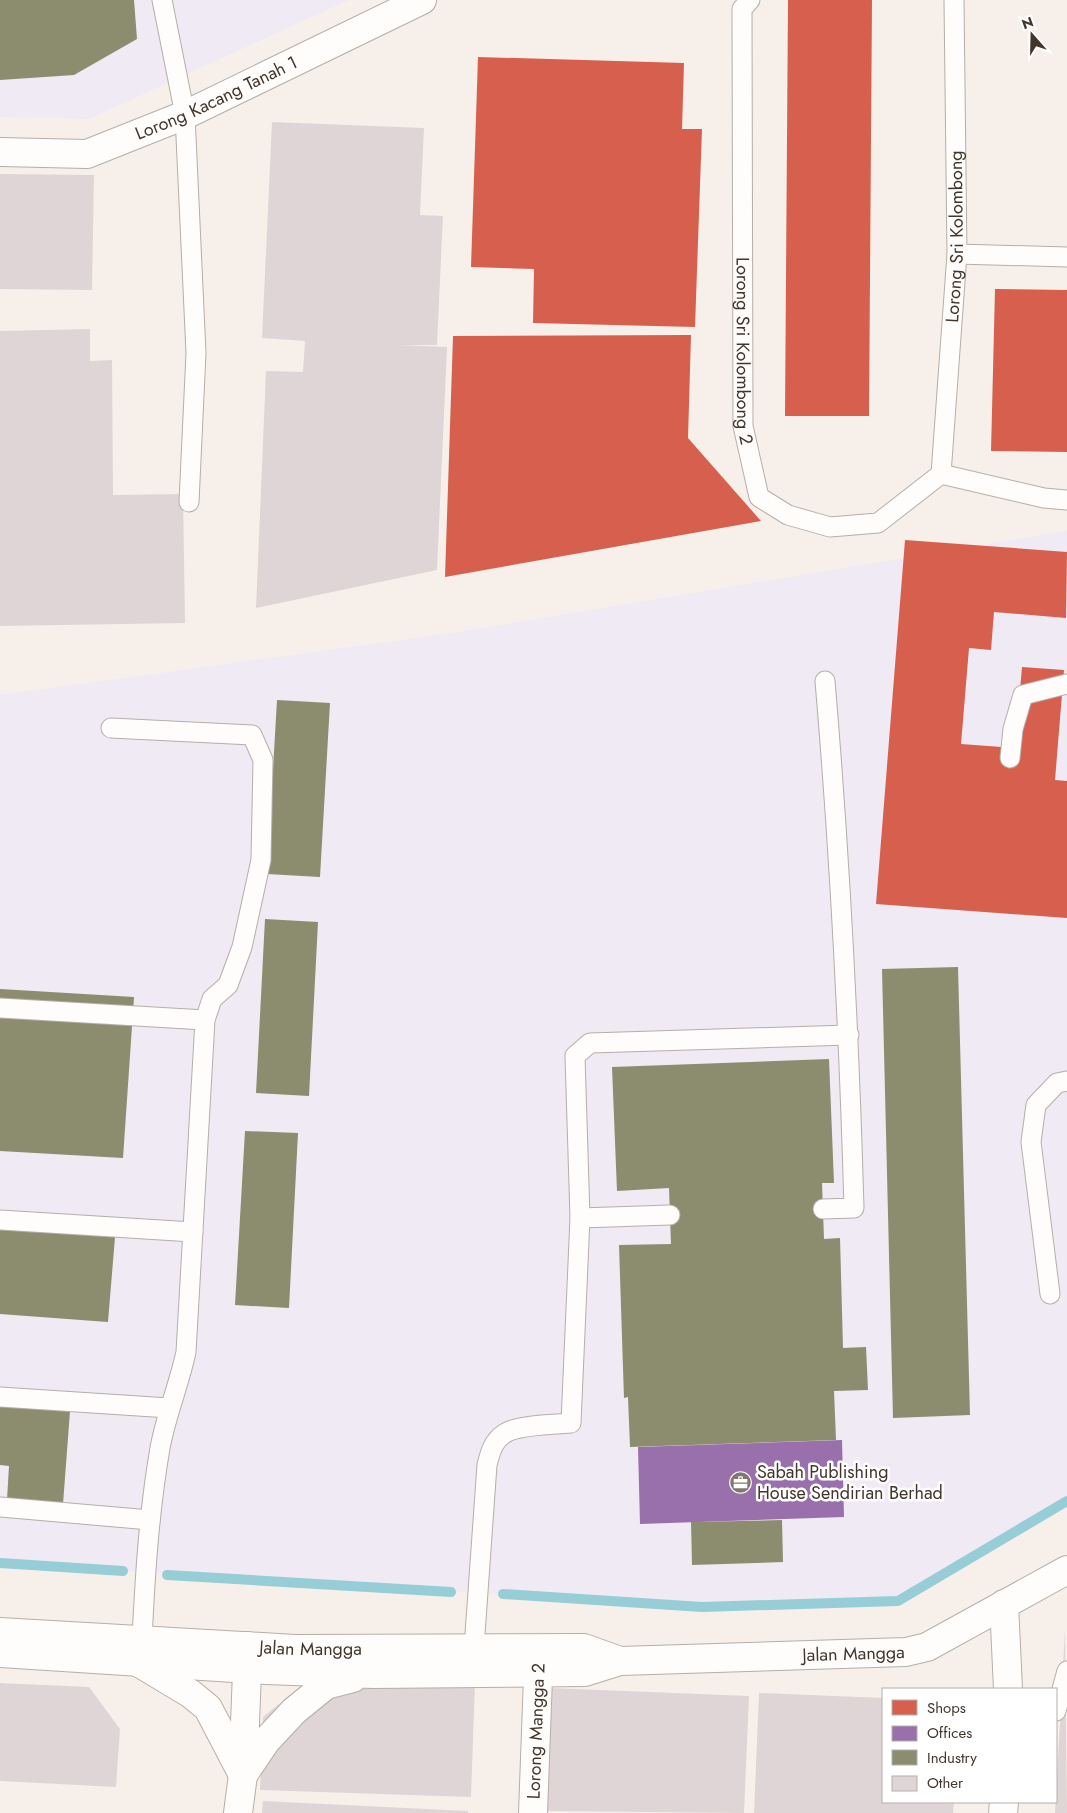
<svg xmlns="http://www.w3.org/2000/svg" width="1067" height="1813" viewBox="0 0 1067 1813" font-family="Jost,sans-serif">
<style>
.industrial{fill:#efeaf3}
.shops{fill:#d6604d}
.offices{fill:#9970ab}
.industry{fill:#8c8c6e}
.lines{fill:none;stroke-linecap:round;stroke-linejoin:round}
.stream{stroke:#96cdd6;stroke-width:10}
.building{fill:#e0d5d6}
.service-casing{stroke:#b6aea7;stroke-width:21}
.minor-casing{stroke:#b6aea7;stroke-width:30}
.tertiary-casing{stroke:#b6aea7;stroke-width:30}
.service{stroke:#fefdfc;stroke-width:19}
.minor{stroke:#fefdfc;stroke-width:28}
.tertiary{stroke:#fefdfc;stroke-width:28}
.labels{text-anchor:middle;stroke-width:5;stroke-linejoin:round;paint-order:stroke}
.street-label{font-size:18px;fill:#42362c;stroke:#fff}
.poi-label{font-size:18px;fill:#42362c;stroke:#fff;text-anchor:start}
</style>
<rect width="100%" height="100%" fill="#f7f0ea"/>
<path class="industrial" d="M 0,0 L 349,0 L 89,119 L 0,117 Z
M 1067,531 L 1067,1501 L 898,1601 L 702,1607 L 0,1563 L 0,695 L 453,633 Z"/>
<path class="shops" d="M 788,0 L 872,0 L 869,416 L 785,416 Z
M 478,57 L 684,63 L 682,129 L 702,129 L 695,327 L 533,323 L 534,269 L 471,267 Z
M 995,289 L 1067,290 L 1067,452 L 991,451 Z
M 691,335 L 688,438 L 761,521 L 445,577 L 453,336 Z
M 905,540 L 1067,552 L 1066,618 L 994,612 L 991,650 L 969,648 L 961,744 L 1015,748 L 1022,667 L 1064,670 L 1055,780 L 1067,781 L 1067,918 L 876,904 Z"/>
<path class="offices" d="M 842,1440 L 844,1517 L 640,1524 L 638,1447 Z"/>
<path class="industry" d="M 0,0 L 134,0 L 137,39 L 74,75 L 0,80 Z
M 277,700 L 330,703 L 320,877 L 267,874 Z
M 265,919 L 318,922 L 309,1096 L 256,1093 Z
M 958,967 L 970,1415 L 893,1418 L 882,969 Z
M 0,989 L 134,997 L 123,1158 L 0,1151 Z
M 829,1059 L 834,1183 L 822,1183 L 824,1239 L 840,1238 L 843,1348 L 866,1347 L 868,1390 L 834,1391 L 836,1440 L 630,1447 L 628,1397 L 624,1398 L 619,1245 L 671,1244 L 669,1188 L 617,1191 L 612,1067 Z
M 245,1131 L 298,1133 L 289,1308 L 235,1305 Z
M 0,1216 L 116,1225 L 108,1322 L 0,1314 Z
M 0,1393 L 71,1398 L 63,1504 L 7,1500 L 9,1466 L 0,1465 Z
M 782,1520 L 783,1562 L 692,1565 L 691,1522 Z"/>
<g class="lines">
<path class="stream" d="M 0,1563 L 123,1571
M 167,1575 L 451,1592
M 503,1594 L 702,1607 L 898,1601 L 1067,1501"/>
</g>
<path class="building" d="M 272,122 L 424,128 L 420,215 L 443,216 L 437,345 L 400,345 L 447,347 L 437,570 L 256,608 L 266,371 L 303,372 L 305,341 L 262,338 Z
M 0,174 L 94,175 L 92,290 L 0,289 Z
M 90,329 L 90,361 L 112,360 L 113,495 L 183,494 L 185,623 L 0,626 L 0,331 Z
M 1065,1630 L 1067,1813 L 1055,1813 Z
M 311,1678 L 475,1683 L 471,1797 L 260,1790 L 263,1717 Z
M 0,1683 L 89,1687 L 120,1729 L 116,1787 L 0,1781 Z
M 550,1688 L 749,1696 L 744,1813 L 545,1811 Z
M 759,1693 L 883,1698 L 883,1802 L 954,1802 L 953,1813 L 754,1813 Z
M 263,1801 L 468,1811 L 468,1813 L 262,1813 Z"/>
<g class="lines">
<defs>
<g id="service">
<path d="M 162,0 L 185,115 L 196,353 L 189,502"/>
<path id="s1" d="M 750,0 L 742,9 L 743,426 L 759,497 L 788,515 L 830,527 L 878,523 L 941,474"/>
<path d="M 957,254 L 1067,257"/>
<path id="s2" d="M 941,474 L 957,254 L 954,0"/>
<path d="M 941,474 L 1044,498 L 1067,500"/>
<path d="M 111,728 L 252,735 L 263,760 L 261,860 L 242,947 L 228,985 L 212,999 L 205,1020 L 186,1352 C 179,1385 166,1415 160,1448 C 149,1512 145,1576 142,1640"/>
<path d="M 1010,758 L 1013,729 L 1023,695 L 1067,684"/>
<path d="M 0,1008 L 205,1020"/>
<path d="M 823,1209 L 854,1208 C 849,1032 840,857 825,681"/>
<path d="M 580,1218 L 670,1215"/>
<path d="M 0,1220 L 193,1232"/>
<path d="M 1050,1294 L 1031,1142 L 1036,1105 L 1057,1083 L 1067,1081"/>
<path d="M 0,1397 L 169,1408"/>
<path d="M 0,1507 L 150,1520"/>
<path d="M 474,1648 L 487,1465 C 490,1453 493,1441 504,1434 C 515,1425 556,1424 571,1423 L 580,1218 L 575,1056 L 590,1043 L 849,1035"/>
<path d="M 1056,1711 L 1067,1671"/>
</g>
<g id="minor">
<path id="s3" d="M 0,152 L 87,154 L 185,115 L 422,0"/>
<path d="M 1004,1604 L 1008,1689"/>
<path d="M 238,1813 L 243,1775 L 248,1646"/>
<path id="s4" d="M 533,1813 L 539,1650"/>
<path d="M 1003,1813 L 1004,1802"/>
</g>
<g id="tertiary">
<path id="s5" d="M 0,1632 L 295,1649 L 584,1648 L 620,1661"/>
<path id="s6" d="M 0,1653 L 266,1670 L 373,1674 L 585,1672 L 620,1661 L 906,1652 L 927,1647 L 1067,1570"/>
<path d="M 141,1664 L 191,1694 L 208,1708 L 243,1775 L 266,1741 L 294,1711 L 326,1685 L 353,1678"/>
</g>
</defs>
<use href="#service" class="service-casing"/>
<use href="#minor" class="minor-casing"/>
<use href="#tertiary" class="tertiary-casing"/>
<use href="#service" class="service"/>
<use href="#minor" class="minor"/>
<use href="#tertiary" class="tertiary"/>
</g>
<defs>
<symbol id="office-disc" viewBox="-11 -11 22 22"><circle r="9.5" fill="#81776e" stroke="#fff"/><path d="M-6-3h4V-5.5h4V-3h4V5H-6ZM-1-4.5V-3h2v-1.5ZM-6 0V1H6V0Z" fill="#fff"/></symbol>
</defs>
<g fill-rule="evenodd">
<use href="#office-disc" x="728" y="1470" width="25" height="25"/>
</g>
<g class="labels">
<g class="street-label">
<text dy="6" stroke="none"><textPath href="#s3" startOffset="228">Lorong Kacang Tanah 1</textPath></text>
<text dy="6" stroke="none"><textPath href="#s2" startOffset="238">Lorong Sri Kolombong</textPath></text>
<text dy="6" stroke="none"><textPath href="#s1" startOffset="354">Lorong Sri Kolombong 2</textPath></text>
<text dy="6" stroke="none"><textPath href="#s5" startOffset="311">Jalan Mangga</textPath></text>
<text dy="6" stroke="none"><textPath href="#s6" startOffset="856">Jalan Mangga</textPath></text>
<text dy="6" stroke="none"><textPath href="#s4" startOffset="82">Lorong Mangga 2</textPath></text>
</g>
<g class="poi-label">
<text x="757" y="1478">Sabah Publishing<tspan x="757" dy="21">House Sendirian Berhad</tspan></text>
</g>
</g>
<rect x="882" y="1688" width="175" height="115" fill="#ffffff" stroke="#b3afab"/>
<rect x="892" y="1700" width="25" height="15" fill="#d6604d" stroke="#b3afab"/>
<text x="927" y="1713" font-size="15" fill="#42362c">Shops</text>
<rect x="892" y="1726" width="25" height="15" fill="#9970ab" stroke="#b3afab"/>
<text x="927" y="1738" font-size="15" fill="#42362c">Offices</text>
<rect x="892" y="1750" width="25" height="15" fill="#8c8c6e" stroke="#b3afab"/>
<text x="927" y="1763" font-size="15" fill="#42362c">Industry</text>
<rect x="892" y="1776" width="25" height="15" fill="#e0d5d6" stroke="#b3afab"/>
<text x="927" y="1788" font-size="15" fill="#42362c">Other</text>
<g transform="translate(1032 35) rotate(340)" stroke="#ffffff" stroke-width="4" paint-order="stroke">
<path d="M0-4L9 19L0 12L-9 19Z" fill="#42362c"/>
<text y="-8" font-size="14" font-weight="bold" text-anchor="middle" fill="#42362c">N</text>
</g>
</svg>
